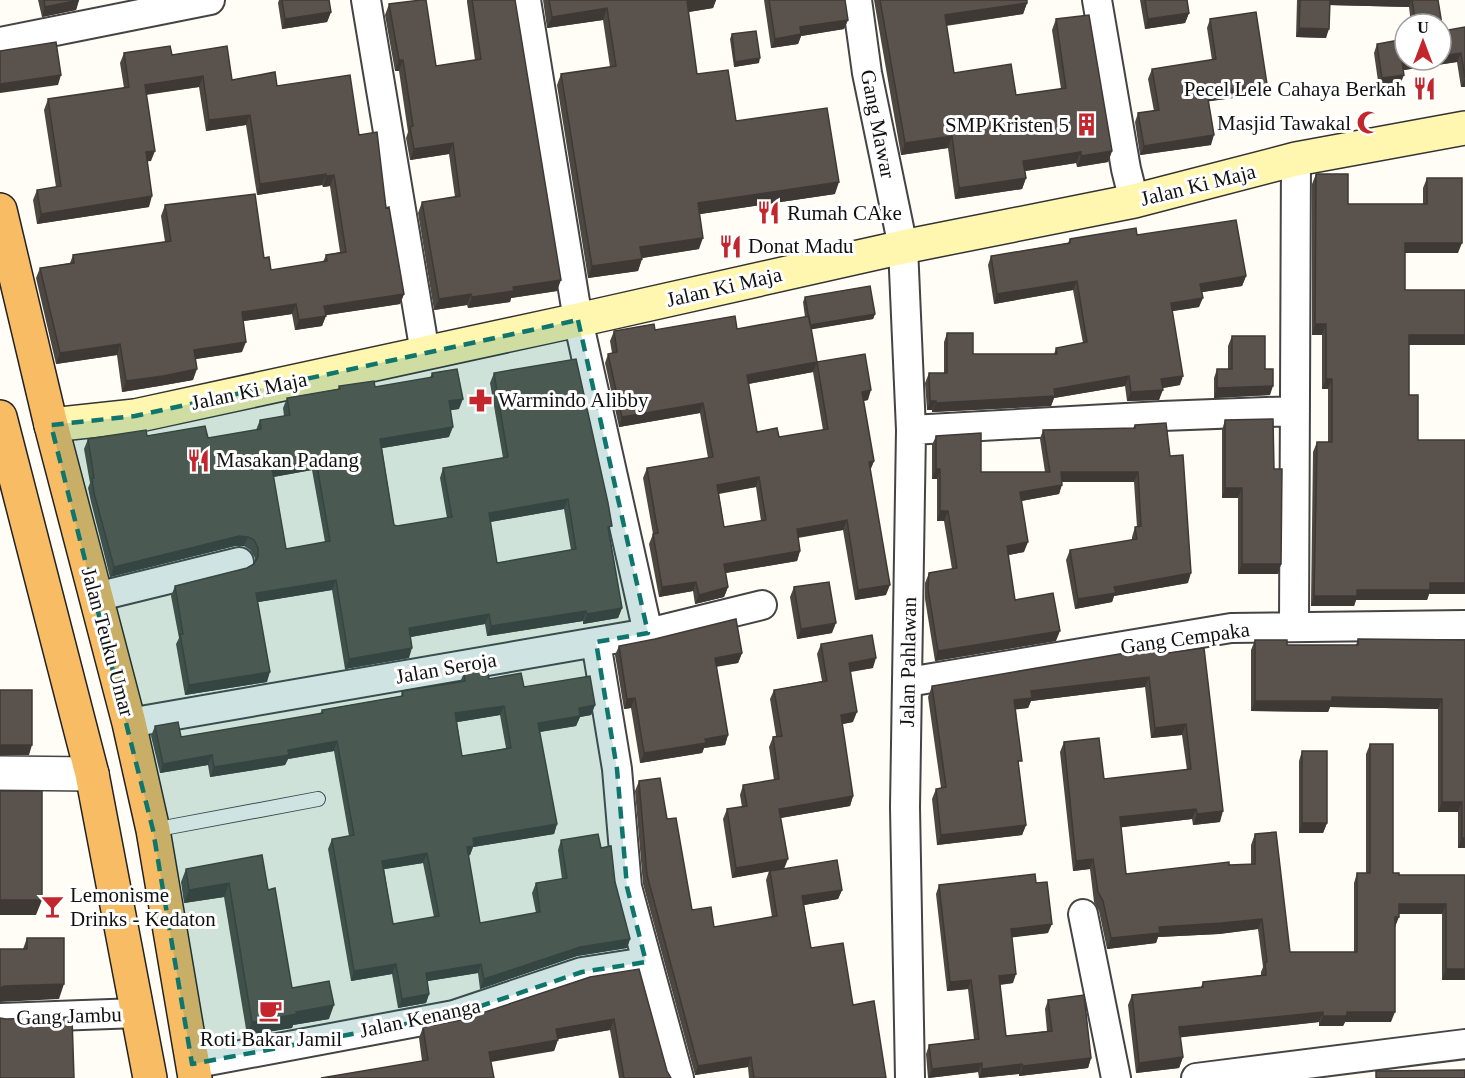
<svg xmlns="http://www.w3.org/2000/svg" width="1465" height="1078" viewBox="0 0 1465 1078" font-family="Georgia,serif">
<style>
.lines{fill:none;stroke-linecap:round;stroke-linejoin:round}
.service-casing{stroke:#444;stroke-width:16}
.minor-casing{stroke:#444;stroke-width:32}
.tertiary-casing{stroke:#444;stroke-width:36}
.secondary-casing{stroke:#333;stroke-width:36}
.trunk-casing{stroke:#222;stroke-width:36}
.service{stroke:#fff;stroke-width:14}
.minor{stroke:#fff;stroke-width:28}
.tertiary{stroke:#fff;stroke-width:33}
.secondary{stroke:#fff6b0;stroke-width:33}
.trunk{stroke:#f7bc64;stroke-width:33}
.wall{fill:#4d4742;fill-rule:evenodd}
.shaded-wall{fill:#3f3936}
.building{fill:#5a524d;stroke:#3f3936;stroke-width:1.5;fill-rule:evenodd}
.marked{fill:#0f766e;fill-opacity:0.2;stroke:#0f766e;stroke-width:4.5;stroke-dasharray:12 8;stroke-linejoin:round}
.labels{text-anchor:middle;stroke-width:6;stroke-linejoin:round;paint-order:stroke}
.poi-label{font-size:21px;fill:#111;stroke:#fff;text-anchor:start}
.street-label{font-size:21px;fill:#111;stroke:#fff}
</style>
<rect width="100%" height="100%" fill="#fffdf5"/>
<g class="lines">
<defs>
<path id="service" d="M 153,830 L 318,799"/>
<path id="minor" d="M 366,0 L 425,353
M 526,0 L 578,320 L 648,633
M 857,0 L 867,73 L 903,247 L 911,430 L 905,807 L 910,1078
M 1097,0 L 1126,169 L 1134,201
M 0,42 L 210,0
M 911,430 L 1162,416 L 1295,411
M 96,597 L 239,562
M 1294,626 L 1296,159
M 596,642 L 617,769 L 627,887 L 679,1078
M 908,682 L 1231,628 L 1465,625
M 129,723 L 648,633 L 762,605
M 1083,914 L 1116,1078
M 0,1018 L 138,1013
M 192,1064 L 454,1015 L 582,972 L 646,962
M 1196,1078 L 1465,1044"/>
<path id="tertiary" d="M 0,773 L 92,774"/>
<path id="secondary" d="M 51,425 L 135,416 L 578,320 L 903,247 L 1134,201 L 1296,159 L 1465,128"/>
<path id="trunk" d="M 0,210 L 51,425 L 129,723 L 153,830 L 195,1078
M 0,417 L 92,774 L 150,1078"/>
</defs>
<use href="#service" class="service-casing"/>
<use href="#minor" class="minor-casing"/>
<use href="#tertiary" class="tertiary-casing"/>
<use href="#secondary" class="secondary-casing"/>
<use href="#trunk" class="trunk-casing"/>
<use href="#service" class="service"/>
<use href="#minor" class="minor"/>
<use href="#tertiary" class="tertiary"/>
<use href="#secondary" class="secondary"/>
<use href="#trunk" class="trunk"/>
</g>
<path class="wall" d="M 38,0 L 79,0 L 76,10 L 42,17 Z
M 279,0 L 329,0 L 331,12 L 327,22 L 282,29 L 278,3 Z
M 467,0 L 515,0 L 557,291 L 511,298 L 510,302 L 468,308 L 467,305 L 434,310 L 418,213 L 422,202 L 455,197 L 449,154 L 410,160 L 406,138 L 408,132 L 399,71 L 395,71 L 385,15 L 389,4 L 436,66 L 475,60 L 467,2 Z
M 543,0 L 716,0 L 713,8 L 688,12 L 697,74 L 736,121 L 835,194 L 700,214 L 699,249 L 642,258 L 638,271 L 588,278 L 557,85 L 561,74 L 610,67 L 603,20 L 547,28 Z
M 764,0 L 845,0 L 848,20 L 844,29 L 801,36 L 798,44 L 771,48 Z
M 874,0 L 1027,0 L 1027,3 L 1023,14 L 946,26 L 954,73 L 1016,95 L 1061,89 L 1052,30 L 1056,19 L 1112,151 L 1108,162 L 1077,167 L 1076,163 L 1025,171 L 1026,178 L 1022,189 L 955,199 L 948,148 L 901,155 Z
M 1140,0 L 1187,0 L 1189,13 L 1185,23 L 1145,29 Z
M 1297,0 L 1438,0 L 1443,31 L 1465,27 L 1465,87 L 1461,87 L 1457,62 L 1403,70 L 1400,85 L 1379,88 L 1374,53 L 1377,44 L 1405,60 L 1441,24 L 1411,24 L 1409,7 L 1330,5 L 1326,38 L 1296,37 Z
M 1210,19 L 1263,94 L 1209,101 L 1211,145 L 1140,155 L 1135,122 L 1138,113 L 1154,111 L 1148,79 L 1152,69 L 1212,60 L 1207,28 Z
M 732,34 L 759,63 L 734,67 L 730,39 Z
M 124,53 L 172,55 L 232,80 L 277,86 L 359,135 L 386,208 L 404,294 L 400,304 L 326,315 L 322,326 L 295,330 L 292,314 L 243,321 L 242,352 L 195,359 L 193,380 L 159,386 L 122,392 L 117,355 L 56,364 L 36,278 L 40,268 L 70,263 L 73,255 L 165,242 L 161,216 L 165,205 L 264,258 L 271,270 L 323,262 L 326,255 L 340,252 L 330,186 L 323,187 L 322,185 L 257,195 L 246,125 L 206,131 L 199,87 L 146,95 L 151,161 L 147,161 L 149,207 L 37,224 L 33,200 L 37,190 L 56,187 L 44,110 L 48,99 L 124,88 L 120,63 Z
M 1316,174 L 1348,204 L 1423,204 L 1423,188 L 1427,178 L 1458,253 L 1405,253 L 1405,290 L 1465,345 L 1409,345 L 1409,395 L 1418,440 L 1465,594 L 1429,594 L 1427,600 L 1356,600 L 1354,606 L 1311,606 L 1313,452 L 1317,442 L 1328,442 L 1328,389 L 1322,389 L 1322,335 L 1312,335 L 1312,184 Z
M 1137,235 L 1246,276 L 1242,286 L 1202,292 L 1199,307 L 1172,311 L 1180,385 L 1162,388 L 1159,400 L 1127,401 L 1125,386 L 1054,398 L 1051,406 L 932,412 L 932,410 L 927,410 L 925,383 L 929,373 L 944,373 L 944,342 L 947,333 L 973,354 L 1054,354 L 1056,348 L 1083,343 L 1073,290 L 994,304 L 988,265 L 991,256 L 1068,243 L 1070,239 Z
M 805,297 L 875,314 L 873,319 L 811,329 L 817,362 L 868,400 L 863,401 L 874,461 L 870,470 L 886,595 L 855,600 L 843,530 L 798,538 L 800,551 L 797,561 L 725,573 L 728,587 L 724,597 L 695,604 L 693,591 L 659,597 L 649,544 L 653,534 L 643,478 L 647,468 L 708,458 L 700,413 L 619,427 L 605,363 L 608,354 L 612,353 L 610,341 L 614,331 L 655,330 L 737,329 L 805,317 L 803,302 ZM 813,372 L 823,430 L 779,437 L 757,432 L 748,384 ZM 756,487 L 761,521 L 724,527 L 719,494 Z
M 1232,336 L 1270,395 L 1214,398 L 1214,378 L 1217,369 L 1228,369 L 1228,346 Z
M 432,373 L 459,409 L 450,410 L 449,437 L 382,448 L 394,525 L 397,526 L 447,518 L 440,478 L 443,468 L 503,458 L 490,383 L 494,373 L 609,534 L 622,608 L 618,618 L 583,624 L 583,621 L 487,636 L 485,624 L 410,637 L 409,658 L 345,669 L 332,590 L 258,602 L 267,682 L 185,695 L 176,644 L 179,638 L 171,596 L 175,586 L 247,568 L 255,563 L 255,558 L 250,550 L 244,546 L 235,546 L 110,577 L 91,502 L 88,488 L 90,483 L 84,449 L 88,439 L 147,436 L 208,438 L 256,430 L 260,420 L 284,416 L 283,408 L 287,398 L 338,389 L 339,386 L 375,387 L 430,378 ZM 312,470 L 325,542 L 286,549 L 273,477 ZM 564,509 L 571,550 L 497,563 L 490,522 Z
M 1225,420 L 1274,469 L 1281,564 L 1278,574 L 1238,574 L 1238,498 L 1222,498 L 1222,430 Z
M 1135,425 L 1170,456 L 1188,583 L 1114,596 L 1112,602 L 1075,609 L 1066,560 L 1070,550 L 1132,540 L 1132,537 L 1135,527 L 1137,527 L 1134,482 L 1062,482 L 1059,494 L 1021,501 L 1024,552 L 1008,555 L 1015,600 L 1056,641 L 935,661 L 925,599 L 925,583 L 929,573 L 952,569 L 944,521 L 937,521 L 937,479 L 932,479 L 932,445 L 936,436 L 981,472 L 1045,472 L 1040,439 L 1043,430 L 1133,428 Z
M 794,587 L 832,633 L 797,639 L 790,597 Z
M 1358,639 L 1465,640 L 1465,848 L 1458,848 L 1458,812 L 1438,812 L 1438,709 L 1330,707 L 1328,712 L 1251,711 L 1251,650 L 1255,640 L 1287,645 L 1356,645 Z
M 821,644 L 873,668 L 851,672 L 853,722 L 842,724 L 853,796 L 850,806 L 780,818 L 784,868 L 842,890 L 838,899 L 804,905 L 811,948 L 853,1005 L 886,1078 L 749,1078 L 748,1067 L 695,1075 L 643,884 L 635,791 L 639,781 L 667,819 L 692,910 L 714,927 L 772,917 L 766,880 L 769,871 L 732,878 L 723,819 L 727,809 L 742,807 L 740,795 L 743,785 L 774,780 L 769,747 L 773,737 L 776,736 L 770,699 L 774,690 L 822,681 L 817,654 Z
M 619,646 L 742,653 L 738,663 L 716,667 L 728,735 L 725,745 L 704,748 L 702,753 L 640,763 L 631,708 L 624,709 L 615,655 Z
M 1161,654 L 1220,822 L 1193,825 L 1192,819 L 1121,827 L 1126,874 L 1251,864 L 1251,845 L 1255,834 L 1290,952 L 1354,952 L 1354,883 L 1357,873 L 1366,873 L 1366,754 L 1370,744 L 1393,873 L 1399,875 L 1465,875 L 1465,980 L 1442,980 L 1442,914 L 1399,914 L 1395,927 L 1391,1022 L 1345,1022 L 1343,1026 L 1319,1026 L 1319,1022 L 1180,1037 L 1183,1057 L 1179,1068 L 1136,1073 L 1128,1005 L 1132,995 L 1201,987 L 1203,982 L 1261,975 L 1261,972 L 1263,967 L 1258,929 L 1219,934 L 1158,937 L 1156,943 L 1107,949 L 1099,911 L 1094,902 L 1090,869 L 1073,871 L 1060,752 L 1064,742 L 1104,779 L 1187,770 L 1182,735 L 1151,738 L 1145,687 L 1031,701 L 1028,708 L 1016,709 L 1019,768 L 1026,825 L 1022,835 L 937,845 L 932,799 L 936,789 L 941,788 L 928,697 L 932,686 Z
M 464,673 L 595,705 L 591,715 L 580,717 L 576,726 L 539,732 L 557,824 L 554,834 L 473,847 L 470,855 L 468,856 L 480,923 L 536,913 L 532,893 L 536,883 L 562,879 L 558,850 L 561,840 L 601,848 L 615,882 L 630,939 L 627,948 L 577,956 L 480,989 L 478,973 L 427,981 L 429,994 L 426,1003 L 398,1008 L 392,974 L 351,981 L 328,849 L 332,839 L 349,836 L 334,751 L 288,759 L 285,765 L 210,777 L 208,765 L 160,773 L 151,736 L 155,726 L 181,737 L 320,714 L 322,710 L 401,696 L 402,691 L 460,682 ZM 500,715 L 506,748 L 462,756 L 457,722 ZM 423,863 L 434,917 L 393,924 L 384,869 Z
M 1302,751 L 1327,823 L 1323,833 L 1299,833 L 1299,761 Z
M 186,869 L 268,890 L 292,988 L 329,1019 L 293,1025 L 292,1028 L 247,1035 L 224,897 L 184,903 L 181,882 Z
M 1036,883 L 1048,933 L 1012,937 L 1013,983 L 1000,985 L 1006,1036 L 1047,1031 L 1045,1009 L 1048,1000 L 1091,1058 L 1088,1068 L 1019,1076 L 1019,1074 L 979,1078 L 978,1072 L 928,1078 L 926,1054 L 929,1045 L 974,1039 L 968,989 L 947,991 L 936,894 L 939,885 Z
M 27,938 L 59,999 L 23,949 Z
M 590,977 L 667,1071 L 671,1078 L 619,1078 L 610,1030 L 558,1039 L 554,1051 L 422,1061 L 419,1038 L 423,1027 L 461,1020 Z"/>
<path class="shaded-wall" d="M 79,0 L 76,10 L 42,17 L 45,7 Z
M 693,0 L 716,0 L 713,8 L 683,13 L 687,1 Z
M 1329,0 L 1411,0 L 1409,7 L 1327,5 Z
M 1027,3 L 1023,14 L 941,26 L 945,15 Z
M 607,8 L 603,20 L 547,28 L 552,17 Z
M 331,12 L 327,22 L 282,29 L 285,19 Z
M 1189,13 L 1185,23 L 1145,29 L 1148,19 Z
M 848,20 L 844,29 L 801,36 L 798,44 L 771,48 L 775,39 L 800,27 Z
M 1299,28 L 1329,29 L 1326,38 L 1296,37 Z
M 1461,53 L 1457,62 L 1398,71 L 1402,62 L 1413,60 L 1441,60 L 1441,56 Z
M 760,58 L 759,63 L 734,67 L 735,62 Z
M 399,60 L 403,60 L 399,71 L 395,71 Z
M 61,75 L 58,85 L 0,93 L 0,84 Z
M 1404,75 L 1400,85 L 1379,88 L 1382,78 Z
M 203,76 L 199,87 L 141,95 L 145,85 Z
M 1465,78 L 1465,87 L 1461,87 Z
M 1267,84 L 1263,94 L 1204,102 L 1207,93 Z
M 250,115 L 246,125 L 206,131 L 209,120 Z
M 1214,135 L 1211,145 L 1140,155 L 1144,146 Z
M 952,136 L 948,148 L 901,155 L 905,143 Z
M 453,143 L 449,154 L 410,160 L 414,149 Z
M 155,151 L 151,161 L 142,162 L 146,152 Z
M 1112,151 L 1108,162 L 1077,167 L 1081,156 Z
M 1081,152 L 1076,163 L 1019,172 L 1023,161 Z
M 326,174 L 322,185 L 257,195 L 260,184 Z
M 334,175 L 330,186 L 323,187 L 326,176 Z
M 1026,178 L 1022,189 L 955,199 L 959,188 Z
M 839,182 L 835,194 L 694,215 L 698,203 Z
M 152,196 L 149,207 L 37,224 L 41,214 Z
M 703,238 L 699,249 L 636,259 L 640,247 Z
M 1405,243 L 1462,243 L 1458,253 L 1402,253 Z
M 642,259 L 638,271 L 588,278 L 592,266 Z
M 1246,276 L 1242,286 L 1197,293 L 1200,284 Z
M 561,280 L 557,291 L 511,298 L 510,302 L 468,308 L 472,297 L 513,287 Z
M 1077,281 L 1073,290 L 994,304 L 997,294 Z
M 404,294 L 400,304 L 321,316 L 324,306 Z
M 471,294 L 467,305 L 434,310 L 439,299 Z
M 1203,298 L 1199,307 L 1167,312 L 1171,303 Z
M 296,304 L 292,314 L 238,322 L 242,312 Z
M 875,314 L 873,319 L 808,330 L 809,325 Z
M 326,316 L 322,326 L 295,330 L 299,320 Z
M 1315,324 L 1326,324 L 1322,335 L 1312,335 Z
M 1409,335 L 1465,335 L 1465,345 L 1405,345 Z
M 246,342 L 242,352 L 190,360 L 194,350 Z
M 120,344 L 117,355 L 56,364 L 60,353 Z
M 817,362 L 813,372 L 743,385 L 747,375 Z
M 197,369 L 193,380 L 159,386 L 122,392 L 126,381 Z
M 1129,376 L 1125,386 L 1054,398 L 1051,406 L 932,412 L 936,403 L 1054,389 Z
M 1183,376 L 1180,385 L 1158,389 L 1161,379 Z
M 1326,379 L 1332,379 L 1328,389 L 1322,389 Z
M 1273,386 L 1270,395 L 1214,398 L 1217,388 Z
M 871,390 L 868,400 L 858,402 L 862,392 Z
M 1163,390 L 1159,400 L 1127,401 L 1131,392 Z
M 463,399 L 459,409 L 446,411 L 449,401 Z
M 930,401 L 936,401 L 932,410 L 927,410 Z
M 703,403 L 700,413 L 619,427 L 622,417 Z
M 453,427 L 449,437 L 377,449 L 380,439 Z
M 316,460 L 312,470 L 268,478 L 272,468 Z
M 874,461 L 870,471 L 869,462 Z
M 936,469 L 940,469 L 937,479 L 932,479 Z
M 1061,472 L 1138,472 L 1134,482 L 1058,482 Z
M 759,477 L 756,487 L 714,494 L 717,485 Z
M 1062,485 L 1059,494 L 1016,502 L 1020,492 Z
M 1225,488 L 1242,488 L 1238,498 L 1222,498 Z
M 568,499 L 564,509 L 485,523 L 489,513 Z
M 940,511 L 948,511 L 944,521 L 937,521 Z
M 847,520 L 843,530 L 793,538 L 797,529 Z
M 239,536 L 248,537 L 244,546 L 235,546 L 110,577 L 114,567 Z
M 1028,542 L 1024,552 L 1003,556 L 1007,546 Z
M 800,551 L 797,561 L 720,574 L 724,564 Z
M 1242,564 L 1281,564 L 1278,574 L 1238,574 Z
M 1191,573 L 1188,583 L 1114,596 L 1112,602 L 1075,609 L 1078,599 L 1114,587 Z
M 336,580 L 332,590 L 253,603 L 256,593 Z
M 696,582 L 693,591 L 659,597 L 662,587 Z
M 1430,583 L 1465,583 L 1465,594 L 1429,594 L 1427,600 L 1356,600 L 1354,606 L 1311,606 L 1314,596 L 1357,590 Z
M 890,585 L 886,595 L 855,600 L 858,590 Z
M 728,587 L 724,597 L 695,604 L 699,595 Z
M 622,608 L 618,618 L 583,624 L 587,614 Z
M 586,611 L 583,621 L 487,636 L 491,626 Z
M 489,614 L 485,624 L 405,638 L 409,628 Z
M 836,623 L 832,633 L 797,639 L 801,629 Z
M 1060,631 L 1056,641 L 935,661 L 938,651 Z
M 412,648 L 409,658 L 345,669 L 349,659 Z
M 742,653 L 738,663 L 711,667 L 715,658 Z
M 876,658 L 873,668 L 846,672 L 849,663 Z
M 270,672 L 267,682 L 185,695 L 189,685 Z
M 1149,677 L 1145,687 L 1031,701 L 1028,708 L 1011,710 L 1014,700 L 1031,691 Z
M 1332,697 L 1442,699 L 1438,709 L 1330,707 L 1328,712 L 1251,711 L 1255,701 Z
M 635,698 L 631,708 L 624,709 L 627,699 Z
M 595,705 L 591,715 L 580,717 L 576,726 L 534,733 L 538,723 L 579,708 Z
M 504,706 L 500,715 L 452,723 L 455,713 Z
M 857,712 L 853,722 L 838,725 L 841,715 Z
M 1186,724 L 1182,735 L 1151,738 L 1155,728 Z
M 728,735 L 725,745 L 704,748 L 702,753 L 640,763 L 644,753 L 705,739 Z
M 337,741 L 334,751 L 288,759 L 285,765 L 210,777 L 214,767 L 288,750 Z
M 0,745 L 32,745 L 29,755 L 0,755 Z
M 212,755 L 208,765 L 160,773 L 163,764 Z
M 853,796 L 850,806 L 775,819 L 779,809 Z
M 1442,802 L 1462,802 L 1458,812 L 1438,812 Z
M 1196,809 L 1192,819 L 1116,828 L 1120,817 Z
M 1223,811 L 1220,822 L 1193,825 L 1197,814 Z
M 1302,823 L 1327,823 L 1323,833 L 1299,833 Z
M 557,824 L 554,834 L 473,847 L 470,855 L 463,856 L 467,847 L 473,838 Z
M 1026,825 L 1022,835 L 937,845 L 941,835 Z
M 1462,838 L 1465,838 L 1465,848 L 1458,848 Z
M 427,853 L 423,863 L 379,870 L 382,861 Z
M 788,859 L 784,869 L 732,878 L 736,868 Z
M 1093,859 L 1090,869 L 1073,871 L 1076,861 Z
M 229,883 L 224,897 L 184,903 L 189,890 Z
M 842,890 L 838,899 L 799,906 L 802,896 Z
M 0,900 L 42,900 L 36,915 L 0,915 Z
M 1399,904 L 1446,904 L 1442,914 L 1395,914 Z
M 1395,917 L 1399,917 L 1395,927 Z
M 1262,919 L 1258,929 L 1219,934 L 1158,937 L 1156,943 L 1107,949 L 1111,938 L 1159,927 Z
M 1052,924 L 1048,933 L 1008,938 L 1011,929 Z
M 630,939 L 627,948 L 577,956 L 480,989 L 484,979 L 580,947 Z
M 396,964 L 392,974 L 351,981 L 354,971 Z
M 481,964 L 478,973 L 422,982 L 426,973 Z
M 1446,969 L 1465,969 L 1465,980 L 1442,980 Z
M 1016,974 L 1013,983 L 996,985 L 999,976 Z
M 971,980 L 968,989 L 947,991 L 950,982 Z
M 64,984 L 59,999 L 0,1002 L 0,988 L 4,986 Z
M 429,994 L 426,1003 L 398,1008 L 402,999 Z
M 334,1005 L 329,1019 L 293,1025 L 292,1028 L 247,1035 L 252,1022 L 296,1012 Z
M 1323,1012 L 1319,1022 L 1175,1038 L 1179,1027 Z
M 1347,1012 L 1395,1012 L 1391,1022 L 1345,1022 L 1343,1026 L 1319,1026 L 1323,1016 Z
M 614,1019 L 610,1030 L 552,1040 L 556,1029 Z
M 558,1040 L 554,1051 L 485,1063 L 489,1052 Z
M 751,1057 L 748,1067 L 695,1075 L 698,1066 Z
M 1183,1057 L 1179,1068 L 1136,1073 L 1139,1063 Z
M 1091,1058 L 1088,1068 L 1019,1076 L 1023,1066 Z
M 982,1063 L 978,1072 L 929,1078 L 932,1069 Z
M 1022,1064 L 1019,1074 L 979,1078 L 982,1069 Z"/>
<path class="building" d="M 44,0 L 79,0 L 45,7 Z
M 282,0 L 329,0 L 331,12 L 285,19 Z
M 421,0 L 426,0 L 436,66 L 481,59 L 472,0 L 515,0 L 561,280 L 513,287 L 514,291 L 472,297 L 471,294 L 439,299 L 422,202 L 460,196 L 453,143 L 414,149 L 410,127 L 413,126 L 403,60 L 399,60 L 389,4 Z
M 549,0 L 693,0 L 687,1 L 697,74 L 728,70 L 736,121 L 827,108 L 839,182 L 698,203 L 703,238 L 640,247 L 642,259 L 592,266 L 561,74 L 616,66 L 607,8 L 552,17 Z
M 769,0 L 845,0 L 848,20 L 800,27 L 801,34 L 775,39 Z
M 880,0 L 1027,0 L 1027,3 L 945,15 L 954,73 L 1011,64 L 1016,95 L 1066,88 L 1056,19 L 1089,15 L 1112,151 L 1081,156 L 1081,152 L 1023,161 L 1026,178 L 959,188 L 952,136 L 905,143 Z
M 1145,0 L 1187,0 L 1189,13 L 1148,19 Z
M 1300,0 L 1330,0 L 1329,29 L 1299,28 Z
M 1412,0 L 1438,0 L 1443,31 L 1465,27 L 1465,78 L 1461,53 L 1441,56 L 1441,24 L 1416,24 Z
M 1256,12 L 1267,84 L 1207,93 L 1214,135 L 1144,146 L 1138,113 L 1159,110 L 1152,69 L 1216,59 L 1210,19 Z
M 756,31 L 760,58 L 735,62 L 732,34 Z
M 1405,39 L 1405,60 L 1413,60 L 1402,62 L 1404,75 L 1382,78 L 1377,44 Z
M 56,42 L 61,75 L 0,84 L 0,51 Z
M 170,46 L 172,55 L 227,46 L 232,80 L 275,72 L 277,86 L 350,75 L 359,135 L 377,132 L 386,208 L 389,207 L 404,294 L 324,306 L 326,316 L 299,320 L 296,304 L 242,312 L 246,342 L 194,350 L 197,369 L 163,376 L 126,381 L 120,344 L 60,353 L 40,268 L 74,263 L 73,255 L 171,241 L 165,205 L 255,194 L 264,258 L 269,257 L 271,270 L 327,261 L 326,255 L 346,252 L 334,175 L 326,176 L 326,174 L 260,184 L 250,115 L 209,120 L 203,76 L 145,85 L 155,151 L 146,152 L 152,196 L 41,214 L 37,190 L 61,186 L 48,99 L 129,87 L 124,53 Z
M 1316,174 L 1348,174 L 1348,204 L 1427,204 L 1427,178 L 1462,178 L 1462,243 L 1405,243 L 1405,290 L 1465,290 L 1465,335 L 1409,335 L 1409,395 L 1418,395 L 1418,440 L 1465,440 L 1465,583 L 1430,583 L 1430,590 L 1357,590 L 1357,596 L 1314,596 L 1317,442 L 1332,442 L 1332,379 L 1326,379 L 1326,324 L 1315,324 Z
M 1236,220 L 1246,276 L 1200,284 L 1203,298 L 1171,303 L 1183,376 L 1161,379 L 1163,390 L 1131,392 L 1129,376 L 1054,389 L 1055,396 L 936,403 L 936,401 L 930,401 L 929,373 L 947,373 L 947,333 L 973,333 L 973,354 L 1057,354 L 1056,348 L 1087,342 L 1077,281 L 997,294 L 991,256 L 1070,243 L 1070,239 L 1136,228 L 1137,235 Z
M 870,286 L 875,314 L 810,325 L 805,297 Z
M 735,316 L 737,329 L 809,316 L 817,362 L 865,354 L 871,390 L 862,392 L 874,461 L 869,462 L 890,585 L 858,590 L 847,520 L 797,529 L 800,551 L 724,564 L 728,587 L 699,595 L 696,582 L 662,587 L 653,534 L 658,533 L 647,468 L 713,457 L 703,403 L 622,417 L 608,354 L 617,352 L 614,331 L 654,324 L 655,330 ZM 817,362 L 828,429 L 779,437 L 777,428 L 757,432 L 747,375 ZM 759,477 L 766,520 L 724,527 L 717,485 Z
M 1232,336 L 1265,336 L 1265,369 L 1273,369 L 1273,386 L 1217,388 L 1217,369 L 1232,369 Z
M 576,359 L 608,503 L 612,526 L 608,527 L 622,608 L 587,614 L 586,611 L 491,626 L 489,614 L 409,628 L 412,648 L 349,659 L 336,580 L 256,593 L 270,672 L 189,685 L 180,634 L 183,634 L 175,586 L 247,568 L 254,564 L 258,557 L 258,548 L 254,540 L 248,537 L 239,536 L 114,567 L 94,493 L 92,478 L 94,478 L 88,439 L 146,430 L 147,436 L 205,426 L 208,438 L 261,429 L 260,420 L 290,415 L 287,398 L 340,389 L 339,386 L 374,381 L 375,387 L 433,377 L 432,373 L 457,369 L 463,399 L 449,401 L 453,427 L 380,439 L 394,525 L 397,526 L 452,517 L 443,468 L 508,457 L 494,373 ZM 316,460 L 330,541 L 286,549 L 272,468 ZM 568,499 L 576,549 L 497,563 L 489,513 Z
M 1273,419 L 1274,469 L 1282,469 L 1281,564 L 1242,564 L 1242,488 L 1225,488 L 1225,420 Z
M 1166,423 L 1170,456 L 1183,455 L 1191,573 L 1114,587 L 1116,593 L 1078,599 L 1070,550 L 1137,539 L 1135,527 L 1141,526 L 1138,472 L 1061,472 L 1062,485 L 1020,492 L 1028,542 L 1007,546 L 1015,600 L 1053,593 L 1060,631 L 938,651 L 928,589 L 929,573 L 957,568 L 948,511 L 940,511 L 940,469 L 936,469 L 936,436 L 981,433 L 981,472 L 1050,472 L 1043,430 L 1135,428 L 1135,425 Z
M 829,582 L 836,623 L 801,629 L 794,587 Z
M 736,619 L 742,653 L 715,658 L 728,735 L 705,739 L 706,743 L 644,753 L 635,698 L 627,699 L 619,646 L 655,639 Z
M 872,635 L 876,658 L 849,663 L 857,712 L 841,715 L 853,796 L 779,809 L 788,859 L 736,868 L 727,809 L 747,806 L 743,785 L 779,779 L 773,737 L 782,736 L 774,690 L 827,681 L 821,644 Z
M 1358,639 L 1465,640 L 1465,838 L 1462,838 L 1462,802 L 1442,802 L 1442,699 L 1332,697 L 1332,701 L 1255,701 L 1255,640 L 1287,640 L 1287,645 L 1358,645 Z
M 1160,647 L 1161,654 L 1204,648 L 1223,811 L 1197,814 L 1196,809 L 1120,817 L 1126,874 L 1229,862 L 1229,865 L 1255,864 L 1255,834 L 1276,832 L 1290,952 L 1357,952 L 1357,873 L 1370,873 L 1370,744 L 1393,744 L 1393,873 L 1399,873 L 1399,875 L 1465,875 L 1465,969 L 1446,969 L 1446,904 L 1399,904 L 1399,917 L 1395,917 L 1395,1012 L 1347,1012 L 1347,1016 L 1323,1016 L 1323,1012 L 1179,1027 L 1183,1057 L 1139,1063 L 1132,995 L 1203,987 L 1203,982 L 1266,975 L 1265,962 L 1267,962 L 1262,919 L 1222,923 L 1159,927 L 1160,933 L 1111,938 L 1103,901 L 1098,892 L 1093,859 L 1076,861 L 1064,742 L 1099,738 L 1104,779 L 1191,769 L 1186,724 L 1155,728 L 1149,677 L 1031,691 L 1032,698 L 1014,700 L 1022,761 L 1018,761 L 1026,825 L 941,835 L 936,789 L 946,787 L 932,686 Z
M 487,669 L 489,679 L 521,673 L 524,687 L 590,676 L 595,705 L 579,708 L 580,716 L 538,723 L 557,824 L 473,838 L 474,846 L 467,847 L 480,923 L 540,912 L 536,883 L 567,878 L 561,840 L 598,834 L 601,848 L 611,846 L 615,882 L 630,939 L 580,947 L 484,979 L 481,964 L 426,973 L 429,994 L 402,999 L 396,964 L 354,971 L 332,839 L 354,835 L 337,741 L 288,750 L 289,755 L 214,767 L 212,755 L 163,764 L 155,726 L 178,722 L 181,737 L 323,713 L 322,710 L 403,696 L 402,691 L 465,681 L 464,673 ZM 504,706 L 511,748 L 462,756 L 455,713 ZM 427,853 L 439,916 L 393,924 L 382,861 Z
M 0,690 L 32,690 L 32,745 L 0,745 Z
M 1302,751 L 1327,751 L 1327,823 L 1302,823 Z
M 660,778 L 667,819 L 676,818 L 692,910 L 711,907 L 714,927 L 777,916 L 770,871 L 837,860 L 842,890 L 802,896 L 811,948 L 843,943 L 853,1005 L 874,1001 L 886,1078 L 754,1078 L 751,1057 L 698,1066 L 647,875 L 639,781 Z
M 0,791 L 42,791 L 42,900 L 0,900 Z
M 262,855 L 268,890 L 275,888 L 292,988 L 329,981 L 334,1005 L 296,1012 L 297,1014 L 252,1022 L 229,883 L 189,890 L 186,869 Z
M 1035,874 L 1036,883 L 1047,882 L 1052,924 L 1011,929 L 1016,974 L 999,976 L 1006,1036 L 1052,1031 L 1048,1000 L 1084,995 L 1091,1058 L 1023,1066 L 1022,1064 L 982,1069 L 982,1063 L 932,1069 L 929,1045 L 979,1039 L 971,980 L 950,982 L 939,885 Z
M 27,938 L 64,938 L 64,984 L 4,986 L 0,988 L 0,949 L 27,949 Z
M 639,969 L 667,1071 L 671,1078 L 624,1078 L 614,1019 L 556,1029 L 558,1040 L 489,1052 L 494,1078 L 321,1078 L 428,1060 L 423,1027 L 461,1020 L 590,977 Z
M 72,1017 L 74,1078 L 0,1078 L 0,1018 L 6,1019 Z
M 1465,1070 L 1465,1078 L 1376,1078 L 1376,1071 Z"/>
<path class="marked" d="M 578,320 L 648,633 L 596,642 L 617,769 L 627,887 L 646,962 L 582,972 L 454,1015 L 192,1064 L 153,830 L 51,425 L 135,416 Z"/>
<defs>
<symbol id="restaurant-bare" viewBox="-9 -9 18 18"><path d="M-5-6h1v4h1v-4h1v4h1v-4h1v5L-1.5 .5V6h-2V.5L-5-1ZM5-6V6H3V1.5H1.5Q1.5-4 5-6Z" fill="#c4262e" stroke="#fff" stroke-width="2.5" paint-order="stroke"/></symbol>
<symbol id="mosque-bare" viewBox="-9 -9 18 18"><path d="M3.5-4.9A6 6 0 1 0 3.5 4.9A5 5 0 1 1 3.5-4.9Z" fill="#c4262e" stroke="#fff" stroke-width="2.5" paint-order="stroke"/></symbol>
<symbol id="building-bare" viewBox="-9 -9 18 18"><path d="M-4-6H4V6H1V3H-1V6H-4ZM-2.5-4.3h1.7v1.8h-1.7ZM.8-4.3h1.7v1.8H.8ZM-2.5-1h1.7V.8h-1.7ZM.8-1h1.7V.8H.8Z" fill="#c4262e" stroke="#fff" stroke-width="2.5" paint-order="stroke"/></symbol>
<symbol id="pharmacy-bare" viewBox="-9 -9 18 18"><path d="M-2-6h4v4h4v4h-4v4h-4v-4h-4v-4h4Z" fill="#c4262e" stroke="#fff" stroke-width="2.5" paint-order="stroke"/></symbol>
<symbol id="bar-bare" viewBox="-9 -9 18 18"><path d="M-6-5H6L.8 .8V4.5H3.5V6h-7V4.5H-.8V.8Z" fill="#c4262e" stroke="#fff" stroke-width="2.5" paint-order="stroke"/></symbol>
<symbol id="cafe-bare" viewBox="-9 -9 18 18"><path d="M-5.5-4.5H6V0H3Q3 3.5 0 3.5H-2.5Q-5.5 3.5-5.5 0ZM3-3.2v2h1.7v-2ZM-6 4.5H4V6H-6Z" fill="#c4262e" stroke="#fff" stroke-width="2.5" paint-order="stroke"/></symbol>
</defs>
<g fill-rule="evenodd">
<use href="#restaurant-bare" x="1408" y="72" width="33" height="33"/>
<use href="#mosque-bare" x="1352" y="106" width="33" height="33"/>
<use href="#building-bare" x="1070" y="108" width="33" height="33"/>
<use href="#restaurant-bare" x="752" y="196" width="33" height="33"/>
<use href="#restaurant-bare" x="714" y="230" width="33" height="33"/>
<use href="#pharmacy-bare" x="464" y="384" width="33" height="33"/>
<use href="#restaurant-bare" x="182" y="444" width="33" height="33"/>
<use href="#bar-bare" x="36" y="890" width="33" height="33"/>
<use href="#cafe-bare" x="254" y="994" width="33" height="33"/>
</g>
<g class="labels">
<g class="poi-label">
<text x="1406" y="96" text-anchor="end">Pecel Lele Cahaya Berkah</text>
<text x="1351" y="130" text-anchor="end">Masjid Tawakal</text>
<text x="1069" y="132" text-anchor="end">SMP Kristen 5</text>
<text x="787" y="220">Rumah CAke</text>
<text x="748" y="253">Donat Madu</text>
<text x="498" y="407">Warmindo Alibby</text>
<text x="216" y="467">Masakan Padang</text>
<text x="70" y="902">Lemonisme<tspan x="70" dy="24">Drinks - Kedaton</tspan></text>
<text x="271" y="1046" text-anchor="middle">Roti Bakar Jamil</text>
</g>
<g class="street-label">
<text transform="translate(878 124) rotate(79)" y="7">Gang Mawar</text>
<text transform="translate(1198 185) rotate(-14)" y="7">Jalan Ki Maja</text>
<text transform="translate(724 287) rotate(-13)" y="7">Jalan Ki Maja</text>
<text transform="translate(249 391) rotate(-12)" y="7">Jalan Ki Maja</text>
<text transform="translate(1185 638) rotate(-8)" y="7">Gang Cempaka</text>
<text transform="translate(108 642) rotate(75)" y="7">Jalan Teuku Umar</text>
<text transform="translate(908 662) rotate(-89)" y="7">Jalan Pahlawan</text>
<text transform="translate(446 668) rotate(-10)" y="7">Jalan Seroja</text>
<text transform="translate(69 1016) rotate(-2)" y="7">Gang Jambu</text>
<text transform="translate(420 1018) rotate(-12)" y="7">Jalan Kenanga</text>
</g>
</g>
<g transform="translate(1423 42)"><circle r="28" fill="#ffffff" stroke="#a0a0a0" stroke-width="1.5"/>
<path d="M0-4.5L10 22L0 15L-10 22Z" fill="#c4262e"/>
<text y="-9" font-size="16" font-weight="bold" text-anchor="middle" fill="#111111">U</text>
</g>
</svg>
